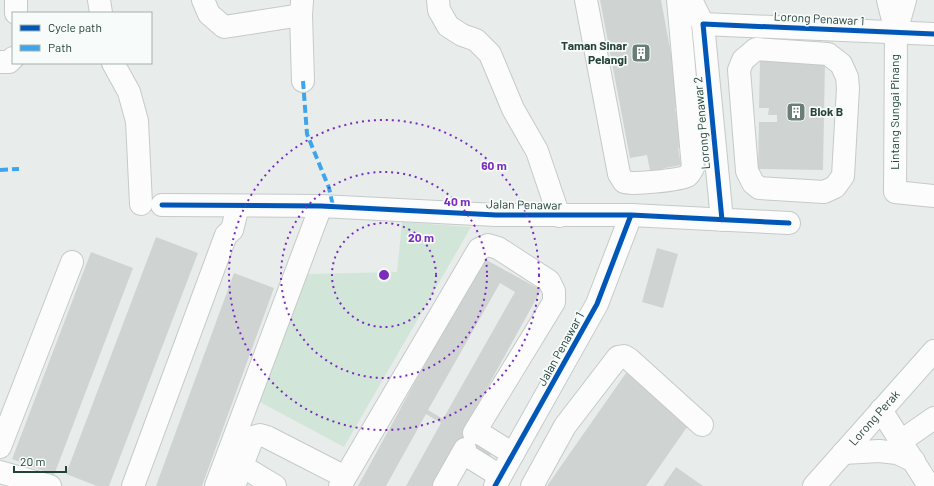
<svg xmlns="http://www.w3.org/2000/svg" width="934" height="486" viewBox="0 0 934 486" font-family="Barlow,sans-serif">
<style>
.green{fill:#d1e6d8}
.building{fill:#cfd4d2;fill-rule:evenodd}
.lines{fill:none;stroke-linecap:round;stroke-linejoin:round}
.minor-casing{stroke:#c5cac8;stroke-width:24}
.minor{stroke:#fcfcfc;stroke-width:22}
.quiet{stroke:#3ea4ec;stroke-width:4;stroke-dasharray:8 4;stroke-linecap:butt}
.cycleway-casing{stroke:#f7fbf9;stroke-width:8}
.cycleway{stroke:#0057b8;stroke-width:5}
.ring{fill:none;stroke:#7b2cbf;stroke-width:2;stroke-dasharray:2 4}
.labels{text-anchor:middle;stroke-width:3.5;stroke-linejoin:round;paint-order:stroke}
.street-label{font-size:12px;fill:#24423a;stroke:#f7fbf9}
.poi-label{font-size:12px;font-weight:bold;fill:#24423a;stroke:#f7fbf9;text-anchor:end}
.centre{fill:#7b2cbf;stroke:#f7fbf9;stroke-width:2}
.ring-label{font-size:12px;text-anchor:middle;font-weight:bold;fill:#7b2cbf;stroke:#f7fbf9;stroke-width:3.5;stroke-linejoin:round;paint-order:stroke}
</style>
<rect width="100%" height="100%" fill="#e8edeb"/>
<path class="green" d="M 402,222 L 471,227 L 344,447 L 258,401 L 308,274 L 397,272 Z"/>
<path class="building" d="M 600,0 L 661,0 L 681,107 L 675,108 L 677,120 L 681,119 L 686,146 L 678,148 L 681,165 L 650,171 L 647,155 L 630,158 Z
M 760,60 L 825,61 L 823,170 L 758,169 L 759,122 L 777,122 L 777,115 L 768,115 L 769,108 L 759,108 Z
M 156,237 L 198,253 L 109,486 L 97,486 L 66,474 Z
M 657,248 L 678,254 L 663,308 L 642,302 Z
M 91,252 L 133,268 L 54,475 L 12,459 Z
M 483,258 L 541,290 L 465,428 L 495,447 L 487,462 L 456,442 L 432,486 L 406,486 L 441,423 L 426,414 L 386,486 L 358,486 ZM 500,283 L 515,292 L 443,419 L 428,410 Z
M 234,273 L 274,288 L 202,486 L 156,486 Z
M 626,373 L 692,420 L 646,486 L 547,486 Z
M 676,467 L 703,486 L 663,486 Z"/>
<g class="lines">
<defs>
<g id="minor">
<path d="M 99,0 L 101,13"/>
<path d="M 203,0 L 209,14 L 224,27 L 301,15"/>
<path d="M 438,0 L 439,10 L 448,26 L 462,35 L 476,40 L 490,54 L 513,109 L 537,151 L 559,216"/>
<path d="M 586,0 L 619,174 L 624,182 C 631,185 680,180 687,176 C 690,174 691,171 693,168 L 678,0"/>
<path d="M 691,0 L 703,24 L 722,220"/>
<path d="M 888,0 L 896,32 L 895,192 L 934,196"/>
<path d="M 302,1 L 301,15 L 303,81"/>
<path d="M 16,13 L 16,0"/>
<path d="M 703,24 L 934,34"/>
<path d="M 896,32 L 905,0"/>
<path d="M 756,49 L 828,54 L 841,64 L 847,77 L 848,88 L 843,176 L 835,187 L 824,192 L 759,188 L 753,183 L 747,171 L 739,70 L 743,60 Z"/>
<path d="M 0,62 L 9,62 L 13,58"/>
<path d="M 113,63 L 129,92 L 137,121 L 141,204"/>
<path d="M 162,205 L 321,206 L 496,215 L 631,215 L 789,223"/>
<path d="M 881,410 L 929,486"/>
<path d="M 476,431 L 513,454"/>
<path d="M 901,441 L 934,418"/>
<path d="M 0,447 L 72,262"/>
<path d="M 463,453 L 500,476"/>
<path d="M 843,453 L 879,451 L 897,453 L 914,461"/>
<path d="M 242,466 L 275,486"/>
<path d="M 0,472 L 50,486"/>
<path d="M 133,486 L 226,235 L 232,230 L 238,206"/>
<path d="M 216,486 L 321,206"/>
<path d="M 234,486 L 253,437 L 260,435 L 267,437 L 345,477"/>
<path d="M 340,486 L 479,249 L 488,245 L 498,248 L 549,281 L 554,291 L 554,302 L 474,433"/>
<path d="M 444,486 L 465,449"/>
<path d="M 495,486 L 597,304 L 631,215"/>
<path d="M 532,486 L 565,426 L 618,357 L 624,356 L 629,359 L 702,425"/>
<path id="s1" d="M 814,486 L 934,351"/>
</g>
</defs>
<use href="#minor" class="minor-casing"/>
<use href="#minor" class="minor"/>
<path class="quiet" d="M 303,81 L 307,134 L 329,188 L 333,206
M 0,170 L 19,169"/>
<defs>
<path id="cycleway" d="M 162,205 L 321,206 L 496,215 L 631,215 L 789,223
M 722,220 L 703,24 L 934,34
M 495,486 L 597,304 L 631,215"/>
</defs>
<use href="#cycleway" class="cycleway-casing"/>
<use href="#cycleway" class="cycleway"/>
</g>
<g class="ring">
<circle cx="384" cy="275" r="52"/>
<circle cx="384" cy="275" r="103"/>
<circle cx="384" cy="275" r="155"/>
</g>
<defs>
<symbol id="building-square" viewBox="-11 -11 22 22"><rect x="-9" y="-9" width="18" height="18" rx="4" fill="#697e78" stroke="#f7fbf9"/><path d="M-4-6H4V6H1V3H-1V6H-4ZM-2.5-4.3h1.7v1.8h-1.7ZM.8-4.3h1.7v1.8H.8ZM-2.5-1h1.7V.8h-1.7ZM.8-1h1.7V.8H.8Z" fill="#fff"/></symbol>
</defs>
<g fill-rule="evenodd">
<use href="#building-square" x="630" y="42" width="22" height="22"/>
<use href="#building-square" x="785" y="101" width="22" height="22"/>
</g>
<g class="labels">
<g class="street-label">
<text transform="translate(819 19) rotate(3)" y="4">Lorong Penawar 1</text>
<text transform="translate(895 112) rotate(-90)" y="4">Lintang Sungai Pinang</text>
<text transform="translate(702 123) rotate(-95)" y="4">Lorong Penawar 2</text>
<text transform="translate(524 205) rotate(1)" y="4">Jalan Penawar</text>
<text transform="translate(561 349) rotate(-61)" y="4">Jalan Penawar 1</text>
<text dy="4" stroke="none"><textPath href="#s1" startOffset="91">Lorong Perak</textPath></text>
</g>
<g class="poi-label">
<text x="627" y="50">Taman Sinar<tspan x="627" dy="14">Pelangi</tspan></text>
<text x="810" y="116" text-anchor="start">Blok B</text>
</g>
</g>
<circle cx="384" cy="275" r="6" class="centre"/>
<g class="ring-label">
<text x="494" y="170">60 m</text>
<text x="457" y="206">40 m</text>
<text x="421" y="242">20 m</text>
</g>
<rect x="12" y="12" width="140" height="52" fill="#f7fbf9" stroke="#a3b1ad"/>
<rect x="20" y="25" width="20" height="6" fill="#0057b8" stroke="#a3b1ad"/>
<text x="48" y="32" font-size="12" fill="#24423a">Cycle path</text>
<rect x="20" y="45" width="20" height="6" fill="#3ea4ec" stroke="#a3b1ad"/>
<text x="48" y="52" font-size="12" fill="#24423a">Path</text>
<path d="M14 466v6h52v-6" fill="none" stroke="#24423a" stroke-width="2"/>
<text x="20" y="466" font-size="12" fill="#24423a" stroke="#f7fbf9" stroke-width="3" paint-order="stroke">20 m</text>
</svg>
